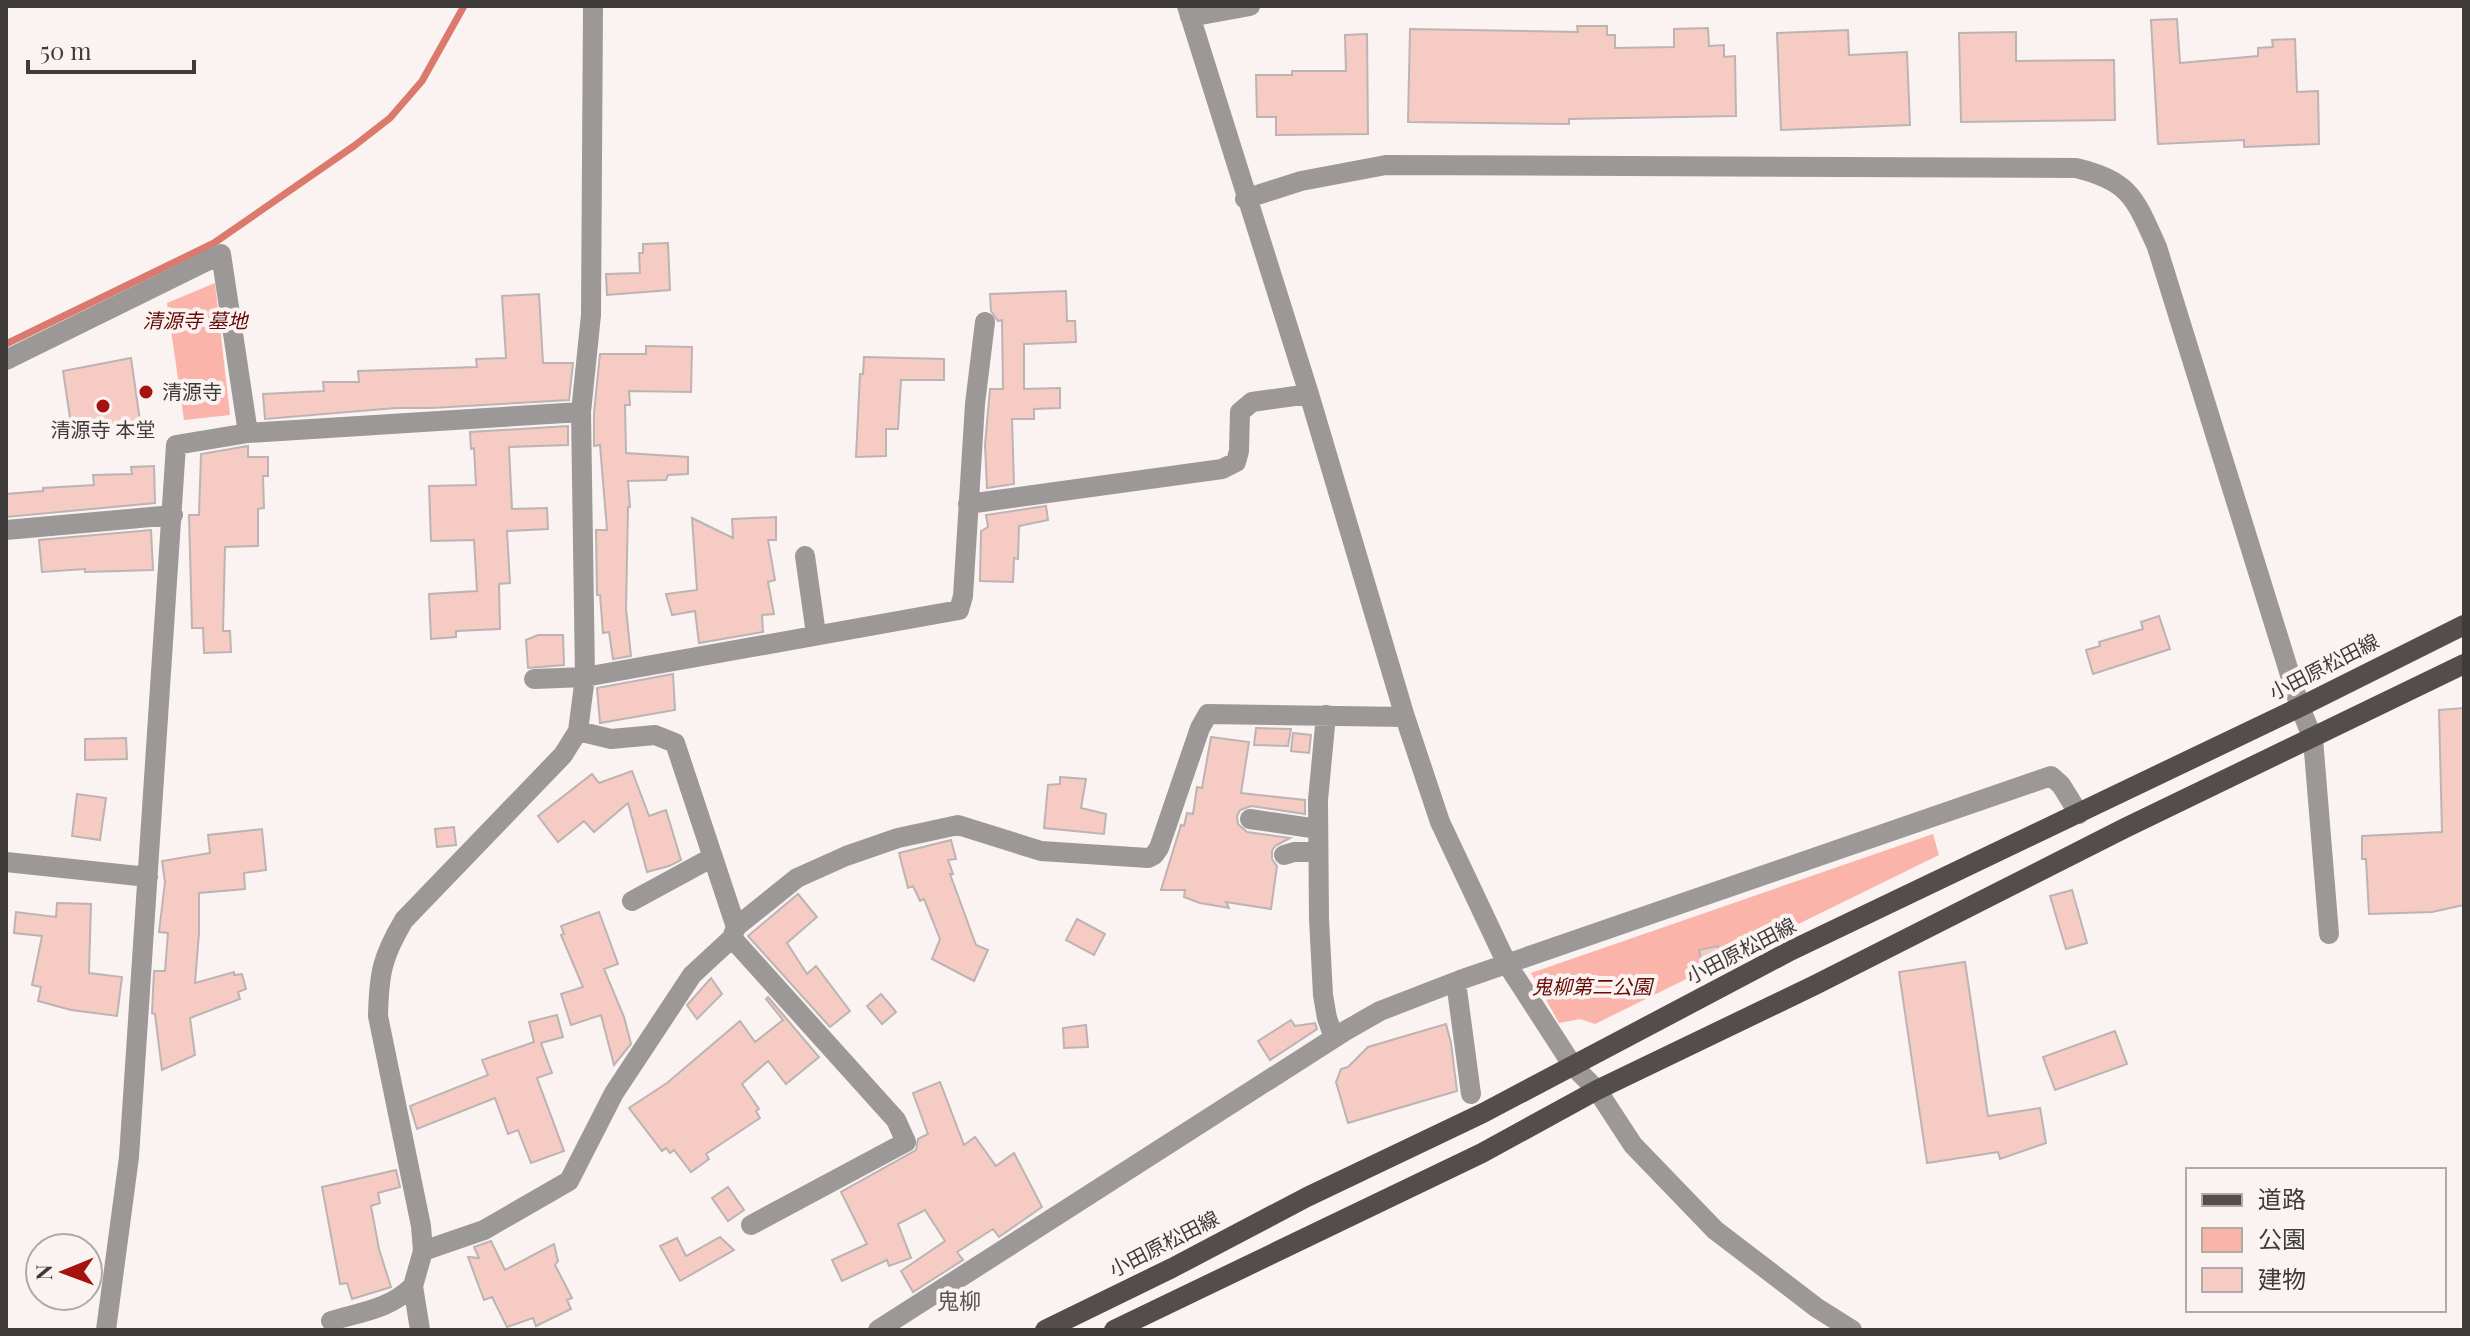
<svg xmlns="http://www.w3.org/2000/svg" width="2470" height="1336" viewBox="0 0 2470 1336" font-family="'Playfair Display','Noto Sans JP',serif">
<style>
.green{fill:#fbb4aa}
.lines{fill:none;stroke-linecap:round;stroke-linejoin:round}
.stream{stroke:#db796c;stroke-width:7}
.building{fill:#f6cbc4;stroke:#bbb4b3;stroke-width:2}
.minor{stroke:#9b9897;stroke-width:20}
.major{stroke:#534e4d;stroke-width:20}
.poi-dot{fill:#a61210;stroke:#faf3f1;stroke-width:3}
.labels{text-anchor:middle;stroke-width:8;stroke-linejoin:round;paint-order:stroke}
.park-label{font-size:20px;font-style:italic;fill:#660b08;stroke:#faf3f1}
.poi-label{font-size:20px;fill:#3e3b3a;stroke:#faf3f1;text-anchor:start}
.street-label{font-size:20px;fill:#3e3b3a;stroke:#faf3f1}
.neighbourhood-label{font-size:22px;fill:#5a5453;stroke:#faf3f1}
</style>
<rect width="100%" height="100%" fill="#faf3f1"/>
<path class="green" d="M 215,283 L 230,415 L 184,420 L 167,303 Z
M 1933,834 L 1939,855 L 1595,1024 L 1580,1019 L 1559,1023 L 1531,973 Z"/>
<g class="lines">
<path class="stream" d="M 6,344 L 214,243 L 354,146 L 390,118 L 422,81 L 464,6"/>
</g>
<path class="building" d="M 2177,19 L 2180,63 L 2258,56 L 2258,48 L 2273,47 L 2272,40 L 2295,39 L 2297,92 L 2318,91 L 2319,144 L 2244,147 L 2244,140 L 2158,144 L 2151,20 Z
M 1577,26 L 1607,26 L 1607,35 L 1615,35 L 1615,48 L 1674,47 L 1674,29 L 1708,28 L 1709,46 L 1724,45 L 1724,57 L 1735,56 L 1736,116 L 1569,119 L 1569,124 L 1408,122 L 1410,29 L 1578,32 Z
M 1848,30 L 1849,55 L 1907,52 L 1910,125 L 1781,130 L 1777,33 Z
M 2016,32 L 2016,61 L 2114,60 L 2115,120 L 1961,122 L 1959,33 Z
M 1367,34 L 1368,134 L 1276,135 L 1276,117 L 1257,117 L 1256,75 L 1292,75 L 1292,71 L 1346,71 L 1345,35 Z
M 668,243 L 670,290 L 607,295 L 606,274 L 640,273 L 639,253 L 643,253 L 643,244 Z
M 1066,291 L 1067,321 L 1075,321 L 1076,342 L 1024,344 L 1024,389 L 1060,388 L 1060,408 L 1034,409 L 1034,419 L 1012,419 L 1014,484 L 987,488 L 985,445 L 990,389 L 1003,389 L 1002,320 L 998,321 L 991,311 L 990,294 Z
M 539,294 L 543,363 L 573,363 L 569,400 L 431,408 L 396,408 L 265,419 L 263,394 L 324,391 L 323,382 L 359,382 L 358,371 L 477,367 L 476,359 L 506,358 L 502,296 Z
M 646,346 L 692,347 L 691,392 L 629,391 L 630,405 L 625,405 L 626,453 L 688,457 L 688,474 L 668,475 L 666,480 L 628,481 L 630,507 L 628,507 L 626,609 L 631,656 L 613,659 L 609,632 L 603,633 L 600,595 L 597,595 L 596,530 L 607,530 L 600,445 L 594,446 L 594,413 L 600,354 L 646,354 Z
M 864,357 L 944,359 L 944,380 L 901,380 L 898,429 L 886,429 L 886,456 L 856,457 L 860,374 L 863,374 Z
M 131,358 L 140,421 L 72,431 L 63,371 Z
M 568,426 L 568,445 L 509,447 L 512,509 L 547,508 L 548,529 L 507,531 L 510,583 L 499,584 L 500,629 L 456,631 L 456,637 L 431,639 L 429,594 L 477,591 L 474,540 L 431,541 L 429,486 L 476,485 L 474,448 L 471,449 L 470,432 Z
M 248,446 L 248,457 L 268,457 L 268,476 L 263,476 L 264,508 L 258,509 L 258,546 L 225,547 L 223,631 L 230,631 L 231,652 L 204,653 L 203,628 L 192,628 L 189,515 L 199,515 L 201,454 Z
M 154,466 L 155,503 L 6,517 L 6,494 L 43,491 L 43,488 L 94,485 L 93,475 L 132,474 L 131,467 Z
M 1046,506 L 1048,520 L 1019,526 L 1018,559 L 1014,558 L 1013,582 L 980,581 L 981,531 L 988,527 L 986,515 Z
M 776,517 L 776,540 L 768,540 L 775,580 L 768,582 L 774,614 L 762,615 L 763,632 L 699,643 L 695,611 L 672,615 L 666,594 L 697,590 L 692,518 L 733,538 L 732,519 Z
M 151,530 L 153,570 L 85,572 L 85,569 L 42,572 L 39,540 Z
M 2159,616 L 2170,649 L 2093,674 L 2086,650 L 2100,646 L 2099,642 L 2143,629 L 2141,622 Z
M 538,635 L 563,635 L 564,665 L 528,668 L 526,640 Z
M 673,674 L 675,710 L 600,723 L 597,688 Z
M 2464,708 L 2464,905 L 2432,912 L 2369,914 L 2366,859 L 2362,859 L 2362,836 L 2442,832 L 2439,710 Z
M 1256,728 L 1291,729 L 1288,746 L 1254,745 Z
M 1293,733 L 1311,735 L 1309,753 L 1291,751 Z
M 1211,737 L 1249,742 L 1241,793 L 1305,800 L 1305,814 L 1251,806 L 1240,810 L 1237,816 L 1238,824 L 1247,832 L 1290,838 L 1275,846 L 1272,851 L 1272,859 L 1277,866 L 1271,909 L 1226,902 L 1229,908 L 1200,903 L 1184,897 L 1185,890 L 1161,890 L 1181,825 L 1184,826 L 1187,813 L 1193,814 L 1197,787 L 1202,788 Z
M 126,738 L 127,759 L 85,760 L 85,739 Z
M 632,771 L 649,816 L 666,810 L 681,860 L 669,866 L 647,872 L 628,803 L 594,832 L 584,821 L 558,842 L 538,816 L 592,774 L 599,783 Z
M 1060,777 L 1086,779 L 1081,808 L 1106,814 L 1104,834 L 1044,828 L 1048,785 L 1060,784 Z
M 77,794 L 106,798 L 100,840 L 72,836 Z
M 454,827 L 456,845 L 437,847 L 435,829 Z
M 262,829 L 266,870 L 244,873 L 245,889 L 199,893 L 199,933 L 195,983 L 234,972 L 234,975 L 242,974 L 246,989 L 238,992 L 240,999 L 190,1018 L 195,1055 L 162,1070 L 155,1014 L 152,1013 L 154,971 L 165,971 L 168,933 L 159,932 L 165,882 L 162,861 L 210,853 L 208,835 Z
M 951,840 L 956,859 L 948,860 L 953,874 L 950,874 L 976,945 L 988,950 L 974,981 L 932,959 L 940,939 L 924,899 L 920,901 L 913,886 L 908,888 L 899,853 Z
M 2072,890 L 2087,943 L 2066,949 L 2050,896 Z
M 798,894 L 817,917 L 787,943 L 807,974 L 816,966 L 850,1011 L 830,1027 L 748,936 Z
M 57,903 L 91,904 L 89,973 L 122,977 L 117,1016 L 71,1010 L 38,1001 L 41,987 L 32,985 L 42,936 L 14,933 L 16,912 L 56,917 Z
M 599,912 L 618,964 L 604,969 L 624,1017 L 631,1044 L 614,1065 L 601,1015 L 571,1025 L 561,994 L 583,987 L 561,935 L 564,934 L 561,926 Z
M 1077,919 L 1105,934 L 1094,955 L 1066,940 Z
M 1718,946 L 1722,966 L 1703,970 L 1699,950 Z
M 1965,962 L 1988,1116 L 2040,1108 L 2046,1143 L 2000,1159 L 1998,1152 L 1927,1163 L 1899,972 Z
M 711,978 L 722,994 L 697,1019 L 687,1005 Z
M 881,994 L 896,1012 L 882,1024 L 867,1006 Z
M 768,997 L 819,1057 L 786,1084 L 768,1061 L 742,1084 L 759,1109 L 756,1111 L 760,1118 L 706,1154 L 709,1159 L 691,1172 L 674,1150 L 670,1153 L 666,1148 L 662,1151 L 629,1108 L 667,1083 L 740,1021 L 755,1042 L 783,1020 L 766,999 Z
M 557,1015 L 563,1037 L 541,1043 L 552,1073 L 537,1078 L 564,1151 L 531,1163 L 518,1130 L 508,1134 L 495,1098 L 417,1129 L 410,1106 L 488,1075 L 482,1060 L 534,1042 L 529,1022 Z
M 1291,1020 L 1295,1026 L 1315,1023 L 1317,1029 L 1270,1060 L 1258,1041 Z
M 1446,1024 L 1451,1043 L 1457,1091 L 1348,1123 L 1336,1082 L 1341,1069 L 1348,1067 L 1368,1047 Z
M 1086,1025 L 1088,1047 L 1064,1048 L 1063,1028 Z
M 2115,1031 L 2127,1064 L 2055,1090 L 2043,1057 Z
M 940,1082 L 964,1145 L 975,1137 L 996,1166 L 1014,1153 L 1042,1207 L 999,1237 L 993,1229 L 957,1252 L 963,1260 L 913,1292 L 901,1271 L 945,1241 L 925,1210 L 898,1224 L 911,1258 L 889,1266 L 887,1260 L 842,1281 L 832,1260 L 867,1244 L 841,1192 L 916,1150 L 918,1139 L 928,1134 L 913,1093 Z
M 396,1170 L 400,1187 L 378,1193 L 380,1203 L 371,1206 L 379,1249 L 391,1287 L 352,1299 L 347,1283 L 340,1284 L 322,1187 Z
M 728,1187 L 744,1210 L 728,1221 L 712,1198 Z
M 720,1237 L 734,1250 L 680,1281 L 660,1246 L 677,1238 L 686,1256 Z
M 491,1241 L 505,1270 L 554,1244 L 558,1261 L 555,1265 L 572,1298 L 567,1300 L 571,1309 L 536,1326 L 533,1318 L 507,1327 L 492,1297 L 484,1300 L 468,1257 L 479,1258 L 474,1247 Z"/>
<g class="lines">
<path class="minor" d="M 1187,6 L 1309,394 L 1405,717 L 1440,822 L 1507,964 L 1573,1066 L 1597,1090 L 1633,1145 L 1715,1230 L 1817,1308 L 1852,1330
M 1190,17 L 1250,6
M 1245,199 L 1301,181 L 1386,165 L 2076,168 C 2130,181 2135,198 2157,247 L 2300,707 L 2313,739 L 2329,934
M 6,360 L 221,254 L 248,433
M 968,504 L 1222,469 L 1236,462 L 1239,451 L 1240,412 L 1252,402 L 1309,394
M 6,530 L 173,515
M 805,556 L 816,634
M 534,679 L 585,677 L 959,610 L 963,596 L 975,404 L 985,322
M 1326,715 L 1318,800 L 1319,919 L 1323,995 L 1327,1018 L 1334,1038
M 578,731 L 611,739 L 655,735 L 675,743 L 736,927
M 1250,819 L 1318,829
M 1284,855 L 1294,852 L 1318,852
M 6,862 L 148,877
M 632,901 L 713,857
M 732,938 L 896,1120 L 906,1142 L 751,1225
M 1456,982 L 1471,1094
M 423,1251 L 484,1230 L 569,1181 L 614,1093 L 692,975 L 732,938 L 736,927 L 797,878 L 846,856 L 898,838 L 958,825 L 1041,851 L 1148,858 L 1154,855 L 1159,848 L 1200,728 L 1208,714 L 1405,717
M 331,1321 C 361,1312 390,1309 413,1286
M 106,1330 L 129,1157 L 176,445 L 248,433 L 581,412
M 420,1330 L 413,1286 L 423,1251 L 421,1226 L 378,1016 C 379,973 382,957 404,920 L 563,755 L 578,731 L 585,677 L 581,412 L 591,315 L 593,6
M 878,1330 L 1345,1031 L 1380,1011 L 1460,980 L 2051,776 L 2061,785 L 2079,814"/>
<path class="major" d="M 1045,1330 L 1172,1268 L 1307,1197 L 1483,1113 L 1790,951 L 2300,707 L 2464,625
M 1114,1330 L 1482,1153 L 1597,1090 L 1815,985 L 2125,828 L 2464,664"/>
</g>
<g class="poi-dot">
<circle cx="146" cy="392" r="8"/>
<circle cx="103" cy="406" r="8"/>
</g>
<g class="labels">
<g class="park-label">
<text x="195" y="328">清源寺 墓地</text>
<text x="1592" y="994">鬼柳第二公園</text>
</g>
<g class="poi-label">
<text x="162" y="399">清源寺</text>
<text x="103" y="437" text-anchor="middle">清源寺 本堂</text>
</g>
<g class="street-label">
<text transform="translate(2324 667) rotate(-27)" y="7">小田原松田線</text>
<text transform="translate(1741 951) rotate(-27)" y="7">小田原松田線</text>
<text transform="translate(1164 1244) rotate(-27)" y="7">小田原松田線</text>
</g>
<g class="neighbourhood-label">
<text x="959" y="1309">鬼柳</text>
</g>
</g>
<rect width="2470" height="1336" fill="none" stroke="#3e3b3a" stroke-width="16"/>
<rect x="2186" y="1168" width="260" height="144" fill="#faf3f1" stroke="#afa9a8" stroke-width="2"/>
<rect x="2202" y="1194" width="40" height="12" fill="#534e4d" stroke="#afa9a8" stroke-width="2"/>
<text x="2258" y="1208" font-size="24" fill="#3e3b3a">道路</text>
<rect x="2202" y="1228" width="40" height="24" fill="#fbb4aa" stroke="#afa9a8" stroke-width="2"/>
<text x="2258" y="1248" font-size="24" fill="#3e3b3a">公園</text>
<rect x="2202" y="1268" width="40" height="24" fill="#f6cbc4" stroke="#afa9a8" stroke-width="2"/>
<text x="2258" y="1288" font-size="24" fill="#3e3b3a">建物</text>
<g transform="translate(64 1272) rotate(269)"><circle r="38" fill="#faf3f1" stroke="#afa9a8" stroke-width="2"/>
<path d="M0-6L14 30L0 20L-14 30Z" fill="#a61210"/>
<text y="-12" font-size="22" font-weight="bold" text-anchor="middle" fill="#3e3b3a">N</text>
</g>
<path d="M28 60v12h166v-12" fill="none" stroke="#3e3b3a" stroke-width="4"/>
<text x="40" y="60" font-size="24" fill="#3e3b3a" stroke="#faf3f1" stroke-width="6" paint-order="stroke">50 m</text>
</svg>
